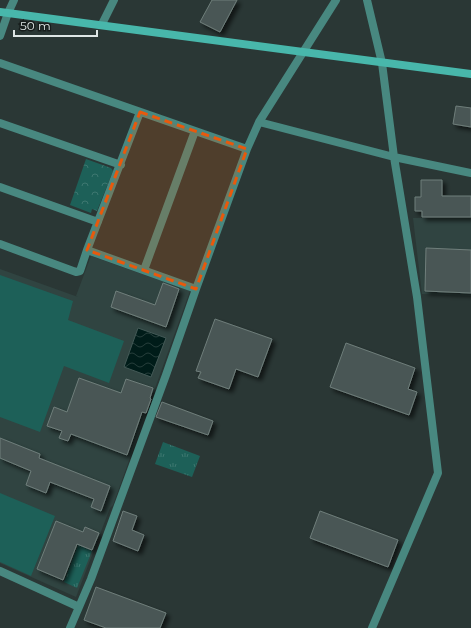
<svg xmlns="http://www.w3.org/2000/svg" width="471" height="628" viewBox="0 0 471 628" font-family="Montserrat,sans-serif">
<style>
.built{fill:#304441}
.grass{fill:url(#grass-tufts)}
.park{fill:url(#park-crowns)}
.pitch{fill:#1d6058}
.water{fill:url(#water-waves);stroke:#435956}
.building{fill:#495654;stroke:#6f7e7b;filter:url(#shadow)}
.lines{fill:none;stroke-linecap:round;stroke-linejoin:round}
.street{stroke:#488880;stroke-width:8}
.secondary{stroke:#48b7ab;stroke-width:8}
.marked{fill:#e8590c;fill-opacity:0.2;stroke:#e8590c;stroke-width:3;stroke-dasharray:8 5;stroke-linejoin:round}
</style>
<defs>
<pattern id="grass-tufts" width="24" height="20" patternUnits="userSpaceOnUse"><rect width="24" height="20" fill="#1d6058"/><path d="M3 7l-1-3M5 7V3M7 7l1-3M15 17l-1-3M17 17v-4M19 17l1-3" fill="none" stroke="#3d7770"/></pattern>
<pattern id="park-crowns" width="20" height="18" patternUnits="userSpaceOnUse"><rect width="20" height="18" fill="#1d6058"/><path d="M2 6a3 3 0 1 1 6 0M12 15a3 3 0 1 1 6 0" fill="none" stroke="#3d7770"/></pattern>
<pattern id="water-waves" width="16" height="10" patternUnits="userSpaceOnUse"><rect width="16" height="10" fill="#001c19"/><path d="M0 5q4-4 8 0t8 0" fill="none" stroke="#253d3a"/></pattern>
<filter id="shadow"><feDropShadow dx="3.5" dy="3.5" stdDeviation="2" flood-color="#0009"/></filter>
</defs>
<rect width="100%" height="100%" fill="#2a3735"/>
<path class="built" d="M 413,218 L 471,218 L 471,296 L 422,294 Z
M 91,256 L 190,291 L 113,505 L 110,508 L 76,597 L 0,563 L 0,269 L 78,297 L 76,296 Z"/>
<path class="grass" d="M 163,442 L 200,456 L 192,477 L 155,464 Z
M 78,545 L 92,551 L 77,588 L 64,582 Z"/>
<path class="park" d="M 86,159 L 111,168 L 113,171 L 97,211 L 92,209 L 91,213 L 70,205 Z"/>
<path class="pitch" d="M 0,275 L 73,301 L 68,320 L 124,341 L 109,383 L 64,366 L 40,432 L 0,417 Z
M 0,493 L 55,516 L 31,576 L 0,562 Z"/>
<path class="water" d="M 138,328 L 166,338 L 151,377 L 124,367 Z"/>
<path class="building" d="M 212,0 L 237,0 L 220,32 L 200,22 Z
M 456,106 L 471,108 L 471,127 L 453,124 Z
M 421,180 L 442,180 L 442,196 L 471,196 L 471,217 L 422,217 L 422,211 L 415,211 L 415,197 L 421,197 Z
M 426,248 L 471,250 L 471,293 L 425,291 Z
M 163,283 L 179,289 L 166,327 L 111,307 L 116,291 L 155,305 Z
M 215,319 L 272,339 L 258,377 L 236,369 L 229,389 L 198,378 L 201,372 L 196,371 Z
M 346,343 L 415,368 L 408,389 L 417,392 L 409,415 L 330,387 Z
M 79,378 L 121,393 L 126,379 L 153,388 L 150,398 L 151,399 L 146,413 L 142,412 L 127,455 L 71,434 L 68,441 L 59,438 L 62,431 L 47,426 L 54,407 L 67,412 Z
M 162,402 L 213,421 L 208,435 L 156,417 Z
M 0,438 L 40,454 L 39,458 L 110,486 L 101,511 L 91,507 L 94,499 L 50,482 L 46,493 L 26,485 L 31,471 L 0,458 Z
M 123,511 L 137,516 L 132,530 L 144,535 L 138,551 L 113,541 Z
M 320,511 L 398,540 L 388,567 L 310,538 Z
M 56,521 L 83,532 L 85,527 L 99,533 L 92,550 L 77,544 L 63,580 L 37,569 Z
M 96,587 L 166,613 L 160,628 L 106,628 L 84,620 Z"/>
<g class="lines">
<path class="street" d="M 367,0 L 382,63 L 394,157 L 417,297 L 438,473 L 372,628
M 102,24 L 114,0
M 0,36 L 8,13 L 14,0
M 0,63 L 247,149
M 259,122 L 394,157 L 471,173
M 0,123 L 121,165
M 0,187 L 98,222
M 0,244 L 76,272 L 80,271 L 87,250 L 196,289
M 87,250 L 140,112
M 144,270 L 195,131
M 0,571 L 79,607
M 70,628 L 91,579 L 166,375 L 196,289 L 247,149 L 259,122 L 336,0"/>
<path class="secondary" d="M 0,12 L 471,74"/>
</g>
<path class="marked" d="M 140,112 L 247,149 L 196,289 L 87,250 Z"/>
<path d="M14 30v6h83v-6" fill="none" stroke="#dee6e5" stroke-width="2"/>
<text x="20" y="30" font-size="12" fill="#dee6e5" stroke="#171d1c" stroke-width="3" paint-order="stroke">50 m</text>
</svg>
